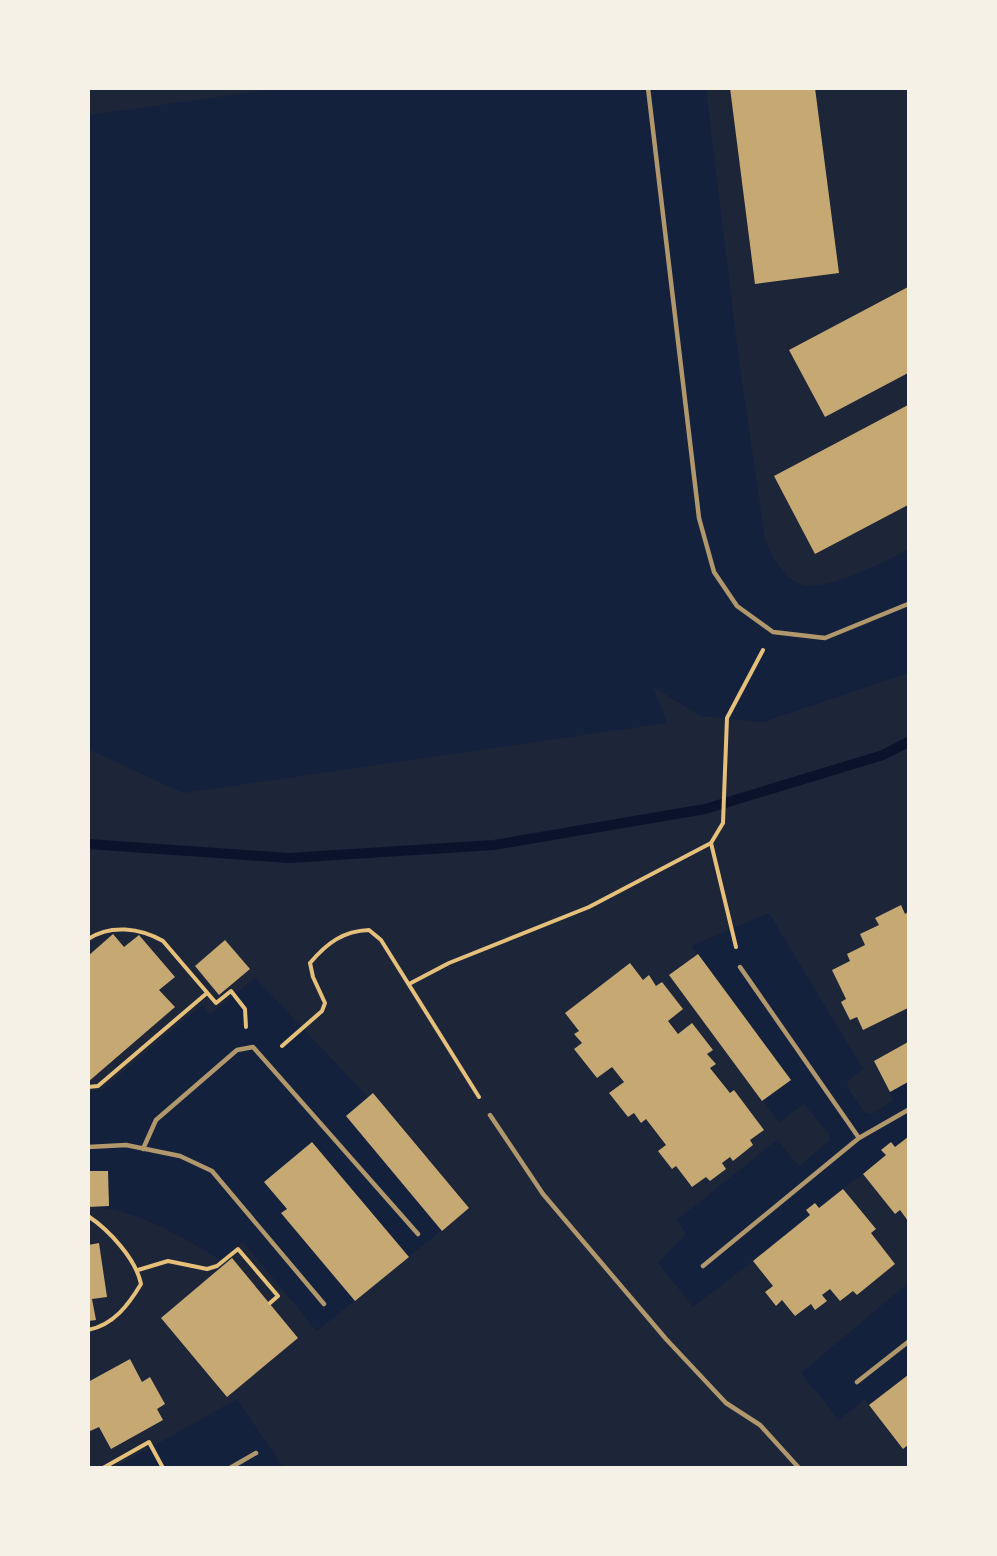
<svg xmlns="http://www.w3.org/2000/svg" width="997" height="1556" viewBox="0 0 997 1556" font-family="'IBM Plex Sans',sans-serif">
<style>
.green{fill:#1d2539;fill-rule:evenodd}
.lines{fill:none;stroke-linecap:round;stroke-linejoin:round}
.stream{stroke:#0b132b;stroke-width:10}
.building{fill:#c6a872}
.path{stroke:#e5c07b;stroke-width:4}
.service{stroke:#b1986c;stroke-width:4.5}
</style>
<rect width="100%" height="100%" fill="#14213d"/>
<path class="green" d="M 89,88 L 274,88 L 274,89 L 89,115 Z
M 706,89 L 908,89 L 908,549 C 887,561 822,595 798,583 C 781,574 772,557 765,539 L 738,354 Z
M 908,673 L 908,1042 L 874,1061 L 893,1100 L 872,1114 L 864,1112 L 847,1087 L 848,1081 L 863,1069 L 769,913 L 691,946 L 698,954 L 670,975 L 779,1122 L 804,1104 L 829,1134 L 830,1140 L 799,1166 L 777,1140 L 677,1220 L 686,1234 L 658,1263 L 693,1307 L 753,1261 L 773,1286 L 765,1293 L 775,1305 L 782,1300 L 795,1316 L 811,1304 L 815,1309 L 822,1295 L 830,1289 L 840,1301 L 853,1291 L 857,1295 L 895,1264 L 871,1233 L 875,1229 L 843,1189 L 863,1174 L 895,1214 L 900,1210 L 908,1221 L 908,1283 L 801,1373 L 839,1420 L 865,1399 L 903,1449 L 908,1445 L 908,1467 L 283,1467 L 237,1399 L 116,1467 L 89,1467 L 89,1207 C 130,1206 185,1238 220,1260 L 243,1242 L 317,1331 L 469,1208 L 374,1093 L 368,1097 L 255,978 L 210,1014 L 202,1005 L 103,1089 L 89,1092 L 88,749 L 183,793 L 667,723 L 653,687 L 701,716 L 763,722 ZM 630,963 L 643,980 L 649,976 L 656,986 L 662,982 L 683,1009 L 668,1021 L 678,1034 L 692,1024 L 713,1050 L 707,1054 L 715,1064 L 710,1068 L 730,1093 L 734,1090 L 764,1130 L 750,1140 L 753,1145 L 733,1161 L 730,1157 L 722,1163 L 726,1169 L 710,1181 L 706,1177 L 692,1187 L 676,1166 L 672,1169 L 659,1151 L 666,1145 L 646,1119 L 641,1123 L 634,1113 L 628,1117 L 609,1093 L 624,1082 L 612,1067 L 597,1078 L 574,1049 L 582,1043 L 574,1034 L 579,1031 L 565,1013 Z"/>
<g class="lines">
<path class="stream" d="M 88,844 L 289,858 L 494,845 L 705,809 L 883,755 L 908,742"/>
</g>
<path class="building" d="M 730,88 L 815,88 L 839,273 L 755,284 Z
M 908,287 L 908,373 L 825,417 L 789,350 Z
M 908,405 L 908,505 L 815,554 L 774,476 Z
M 901,905 L 905,914 L 908,912 L 908,1008 L 863,1030 L 857,1017 L 850,1020 L 841,1002 L 846,999 L 832,970 L 850,961 L 847,954 L 865,945 L 860,934 L 879,925 L 875,918 Z
M 113,934 L 124,947 L 139,935 L 175,977 L 159,990 L 175,1007 L 88,1082 L 88,956 Z
M 225,940 L 250,969 L 219,995 L 195,966 Z
M 698,954 L 791,1080 L 762,1101 L 669,975 Z
M 630,963 L 643,980 L 649,975 L 656,986 L 662,982 L 683,1009 L 668,1021 L 678,1034 L 692,1023 L 713,1050 L 707,1054 L 716,1064 L 710,1068 L 730,1093 L 734,1090 L 764,1130 L 750,1140 L 753,1145 L 733,1161 L 730,1157 L 722,1163 L 726,1169 L 710,1181 L 706,1177 L 692,1187 L 676,1166 L 672,1169 L 658,1151 L 666,1145 L 646,1119 L 641,1123 L 634,1113 L 628,1117 L 609,1093 L 624,1082 L 612,1067 L 597,1078 L 574,1049 L 582,1043 L 574,1034 L 579,1031 L 565,1013 Z
M 908,1042 L 908,1082 L 890,1092 L 874,1061 Z
M 373,1093 L 469,1208 L 442,1231 L 346,1116 Z
M 908,1137 L 908,1221 L 900,1210 L 895,1214 L 863,1174 L 886,1155 L 881,1150 L 891,1142 L 895,1147 Z
M 312,1142 L 409,1257 L 355,1301 L 281,1213 L 287,1209 L 264,1182 Z
M 88,1171 L 108,1171 L 109,1206 L 88,1207 Z
M 843,1189 L 876,1229 L 871,1233 L 895,1264 L 857,1295 L 853,1291 L 840,1301 L 830,1289 L 822,1295 L 827,1301 L 815,1310 L 811,1304 L 795,1316 L 782,1300 L 776,1306 L 765,1292 L 773,1286 L 753,1261 L 810,1215 L 806,1210 L 815,1203 L 819,1208 Z
M 99,1243 L 107,1297 L 92,1299 L 96,1320 L 88,1321 L 88,1245 Z
M 232,1258 L 298,1338 L 227,1397 L 161,1318 Z
M 130,1359 L 142,1382 L 150,1377 L 165,1404 L 157,1409 L 163,1420 L 111,1449 L 99,1427 L 88,1432 L 88,1382 Z
M 908,1375 L 908,1445 L 903,1449 L 869,1405 Z"/>
<g class="lines">
<path class="path" d="M 711,843 L 736,947
M 88,939 C 111,924 140,928 163,941 L 216,1003 L 231,991 L 245,1009 L 246,1027
M 409,984 L 449,963 L 589,907 L 711,843 L 723,823 L 727,718 L 763,650
M 282,1046 L 322,1011 L 325,1003 L 313,977 L 310,963 C 327,943 343,931 369,930 L 381,940 L 479,1097
M 88,1087 L 98,1086 L 207,993
M 88,1216 C 109,1230 136,1259 141,1284 C 129,1304 114,1325 88,1330
M 138,1270 L 168,1261 L 207,1269 L 217,1266 L 238,1249 L 278,1296 L 270,1303
M 103,1468 L 149,1442 L 163,1468"/>
<path class="service" d="M 648,88 L 699,518 L 714,572 L 737,606 L 773,632 L 825,638 L 908,604
M 740,967 L 859,1138
M 490,1115 L 543,1194 L 666,1339 L 726,1403 L 760,1425 L 799,1468
M 88,1147 L 126,1145 L 180,1156 L 212,1171 L 324,1304
M 143,1149 L 156,1120 L 237,1050 L 253,1047 L 418,1234
M 703,1266 L 859,1138 L 908,1110
M 857,1382 L 908,1342
M 230,1468 L 256,1453"/>
</g>
<rect width="997" height="1556" fill="none" stroke="#f6f1e7" stroke-width="180"/>
</svg>
